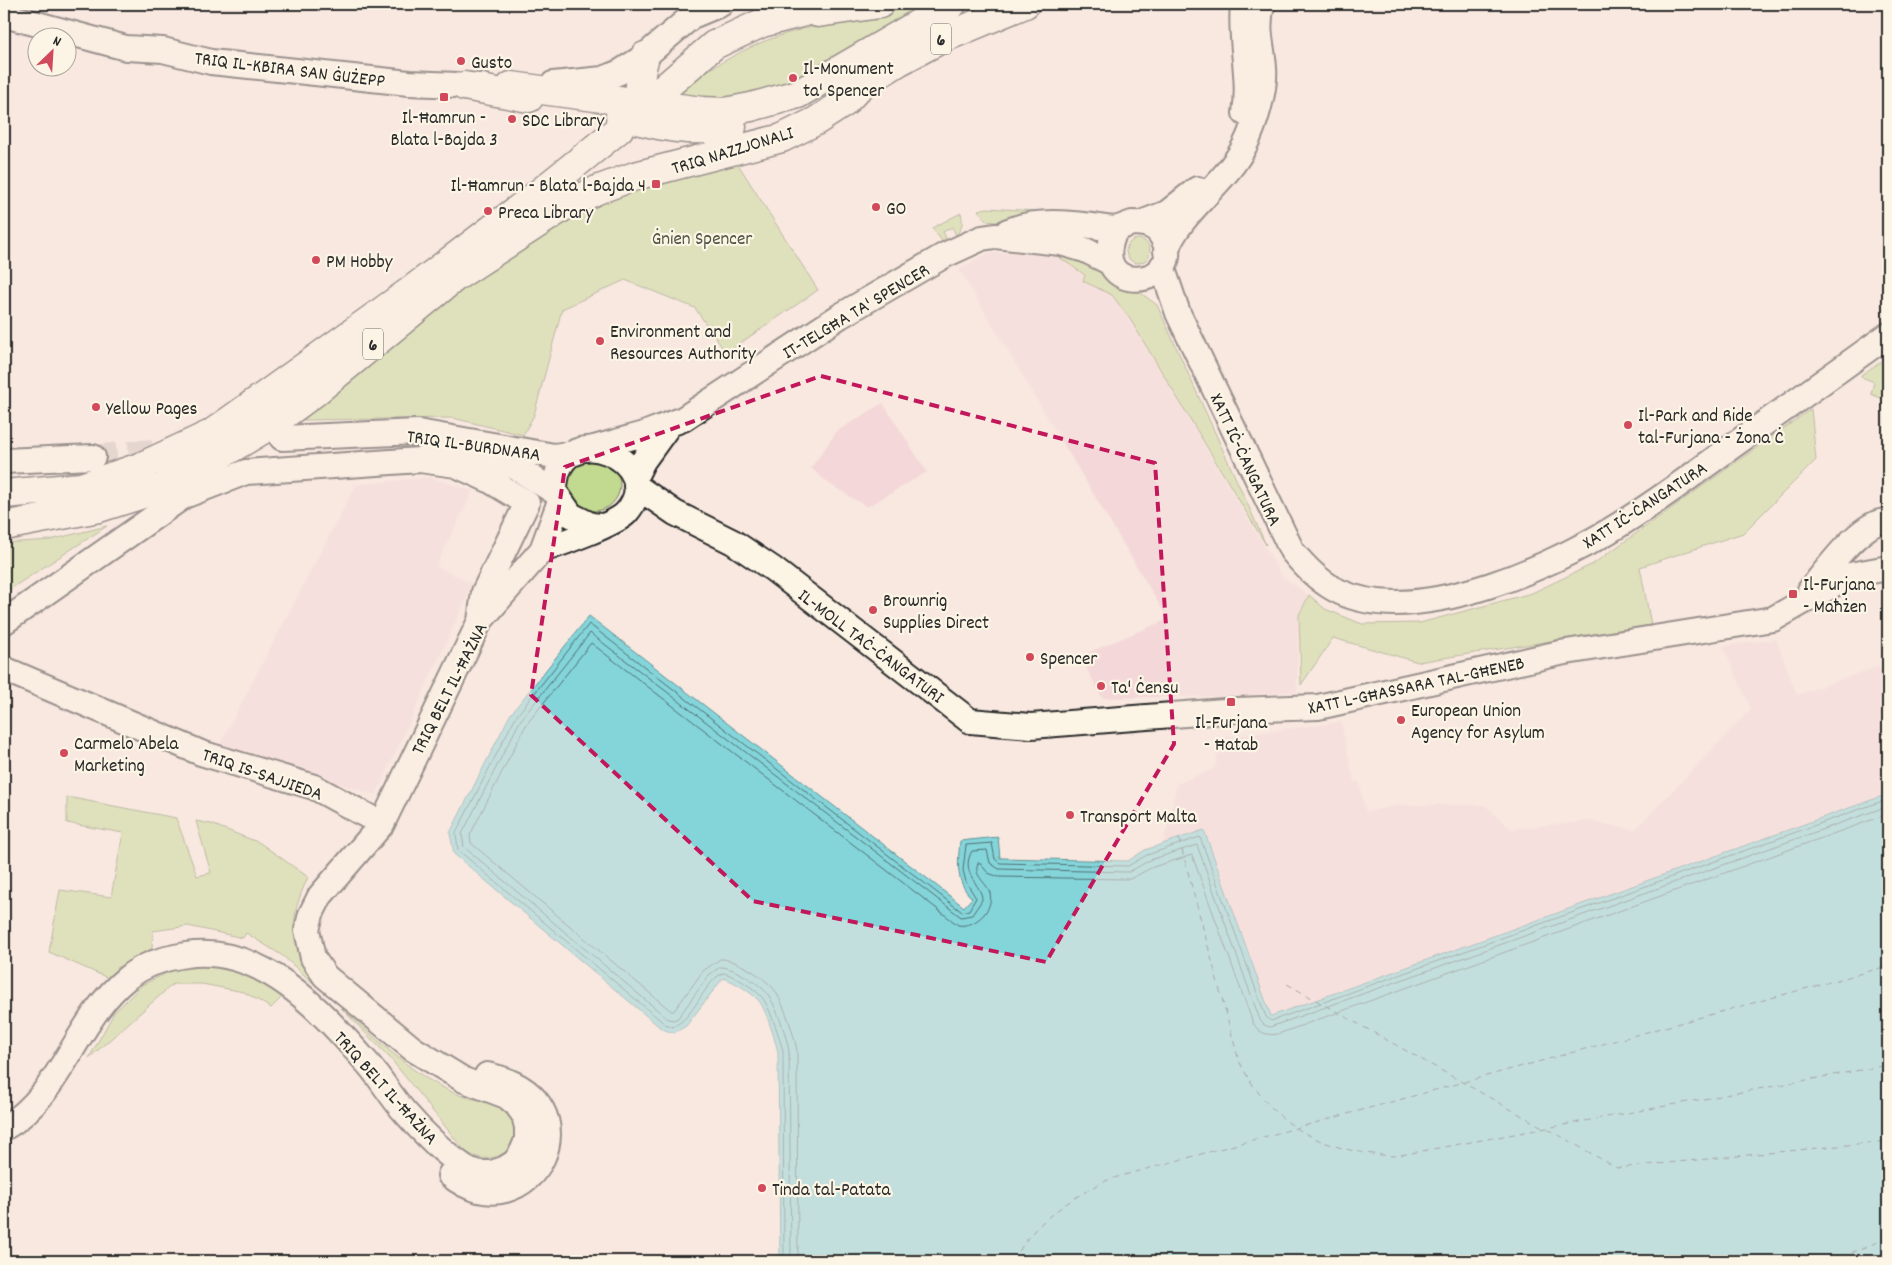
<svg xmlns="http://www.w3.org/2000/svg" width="1892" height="1265" viewBox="0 0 1892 1265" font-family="Dekko,sans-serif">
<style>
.built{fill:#f4d8d9}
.green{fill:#c2d990;stroke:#76825e}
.water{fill:#84d5da;stroke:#609194}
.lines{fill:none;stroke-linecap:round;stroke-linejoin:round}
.shore{stroke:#4f6f71;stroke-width:1}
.ferry{stroke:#415657;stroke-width:1;stroke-dasharray:6 5;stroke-linecap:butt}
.secondary-tunnel{stroke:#cfc2bc;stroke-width:24;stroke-dasharray:24 12;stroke-linecap:butt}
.secondary-casing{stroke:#2b2b2b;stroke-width:28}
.highway-casing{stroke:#2b2b2b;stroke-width:31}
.secondary{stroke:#fcf5e5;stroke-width:24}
.highway{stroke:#fcf5e5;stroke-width:28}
.marked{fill:none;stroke:#c2185b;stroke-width:4;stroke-dasharray:10 6;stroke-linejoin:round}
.poi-dot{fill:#d1495b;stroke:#fcf5e5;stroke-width:2}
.labels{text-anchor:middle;stroke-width:4.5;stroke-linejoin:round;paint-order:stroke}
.shield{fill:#fcf5e5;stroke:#6a6863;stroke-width:1}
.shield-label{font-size:18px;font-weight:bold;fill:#2b2b2b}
.poi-label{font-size:19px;fill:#2b2b2b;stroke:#fcf5e5;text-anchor:start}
.street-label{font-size:19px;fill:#2b2b2b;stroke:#fcf5e5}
.park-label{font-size:19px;fill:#515644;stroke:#fcf5e5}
</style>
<rect width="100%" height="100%" fill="#f8e8e0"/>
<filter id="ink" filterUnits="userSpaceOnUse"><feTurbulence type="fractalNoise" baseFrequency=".02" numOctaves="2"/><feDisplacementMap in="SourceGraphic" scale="10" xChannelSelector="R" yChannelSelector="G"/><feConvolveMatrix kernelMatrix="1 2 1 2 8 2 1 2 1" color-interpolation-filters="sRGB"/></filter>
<g filter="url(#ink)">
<path class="built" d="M 988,253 L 1053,253 L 1085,275 L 1084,281 L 1112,295 L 1130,319 L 1282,576 L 1311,597 L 1299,615 L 1297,692 L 1231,696 L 1102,698 L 1080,656 L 1168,619 L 959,269 Z
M 883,403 L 927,472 L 867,507 L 828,483 L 811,468 L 837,431 Z
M 429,477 L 473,491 L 436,566 L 473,584 L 376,795 L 218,748 L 356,485 Z
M 1776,639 L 1797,695 L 1888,663 L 1888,794 L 1271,1016 L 1204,830 L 1163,844 L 1177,784 L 1215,768 L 1220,738 L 1341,722 L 1354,782 L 1359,782 L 1366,812 L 1398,805 L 1485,805 L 1511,829 L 1589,821 L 1635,830 L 1751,709 L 1723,646 Z"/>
<path class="green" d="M 918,4 L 936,4 L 807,83 L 715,105 L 665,97 C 698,77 730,55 765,41 C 814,22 868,18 918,4 Z
M 734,158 L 818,290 L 726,353 L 695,308 L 625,280 L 562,309 L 534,415 L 523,435 L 453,418 L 303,420 L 463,286 L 586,207 Z
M 987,208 L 1054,212 L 995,222 L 987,221 L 978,210 Z
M 961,213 C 963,222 963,228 956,235 L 952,227 L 943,232 L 946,238 L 942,241 L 932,228 Z
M1126 251a12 12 0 1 1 24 0a12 12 0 1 1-24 0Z
M 1053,253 L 1107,268 L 1157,305 L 1266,545 L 1130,319 L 1112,295 L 1083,281 L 1085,275 Z
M 1888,357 L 1888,401 L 1871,394 L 1874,382 L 1862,377 L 1861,375 Z
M 1811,409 L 1816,460 L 1743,533 L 1640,567 L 1651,625 L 1418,662 L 1333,638 L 1301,685 L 1299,615 L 1309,595 L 1325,609 L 1362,624 L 1420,623 L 1532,593 L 1593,564 Z
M568 485a26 26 0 1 1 52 0a26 26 0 1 1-52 0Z
M 107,526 L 4,593 L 4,543 L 50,540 Z
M 67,797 L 176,818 L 197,876 L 211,873 L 196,821 L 211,824 L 260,843 L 308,877 C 288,921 289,939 319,978 L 314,984 L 283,956 L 246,933 L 243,938 L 188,926 L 153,931 L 152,948 L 108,978 L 49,952 L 60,890 L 111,897 L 123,833 L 67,823 Z
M 226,964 L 286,993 L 271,1008 L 244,992 L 202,984 L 173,984 L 89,1058 L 114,1013 L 142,985 L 183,965 Z
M 341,1008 C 379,1040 415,1079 462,1096 C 476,1101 498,1100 508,1112 C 532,1140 496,1173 465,1151 L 390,1058 Z"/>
<path class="water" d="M 589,616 L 964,907 L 972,898 C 955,882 958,862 960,841 L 998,837 L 1000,858 L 1128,861 L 1145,850 L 1204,830 L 1271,1016 L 1888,794 L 1888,1261 L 780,1261 L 778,1052 C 775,1040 766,1009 759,1001 C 751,992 734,981 723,978 L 686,1026 L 674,1033 L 662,1029 L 454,854 L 450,833 L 510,715 Z"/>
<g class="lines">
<path class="shore" d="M 784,1261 L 783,1051 C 779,1036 772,1014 764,1000 C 759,991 732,973 722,973 C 701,986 696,1016 673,1027 L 665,1024 L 458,850 L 456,833 L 515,718 L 589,624 L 962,912 L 969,910 L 976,898 L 966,882 L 963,870 L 966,845 L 992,843 L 995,859 L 1000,863 L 1128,866 L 1147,855 L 1200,837 L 1266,1017 L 1271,1021 L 1888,799
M 791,1261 L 789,1051 C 786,1034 778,1011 769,996 C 763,985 732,966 720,967 L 709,975 L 678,1018 L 673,1020 L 668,1019 L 464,847 L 462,834 L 520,721 L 590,633 L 961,917 L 972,915 L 982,900 C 983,885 959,874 972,851 L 987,850 L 990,863 L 999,869 L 1129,872 L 1150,860 L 1197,845 L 1260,1020 L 1264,1025 L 1270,1027 L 1888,806
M 798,1261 L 797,1051 C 794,1033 785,1008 776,992 C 768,979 735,958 720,959 L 703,971 L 674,1011 L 671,1011 L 471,843 L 470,835 L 526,725 L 591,643 L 958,925 C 975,928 994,910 990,893 C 987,882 971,875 979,862 L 988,873 L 999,877 L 1130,879 L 1153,867 L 1192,855 L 1253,1023 C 1259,1033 1267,1036 1278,1034 L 1888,814"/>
<path class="ferry" d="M 1179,839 L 1239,1061 C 1272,1127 1323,1152 1395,1156 L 1888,1065
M 1287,984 L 1544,1128
M 1548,1129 L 1617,1168 L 1888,1141
M 1015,1261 C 1028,1224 1076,1195 1110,1179 L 1888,966
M 1831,1261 L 1888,1238"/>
<path class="secondary-tunnel" d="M 93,457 L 171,449"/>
<defs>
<path id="secondary" d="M 1243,4 C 1239,40 1251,77 1245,113
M 4,15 L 126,48 L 163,50 L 211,62 L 409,83 L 482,86
M 553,84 L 603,79 L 620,72 L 645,56 L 692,16 L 721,4
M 1132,223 C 1144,223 1156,225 1162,237 C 1192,287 1082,301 1116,229 Z
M 1141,223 L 1167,213 L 1197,189
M 1008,231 C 1042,217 1080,225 1116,229
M 1166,251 C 1180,211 1226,184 1245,145 C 1255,125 1266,89 1264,68 C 1262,41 1256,32 1262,4
M 1162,266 L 1178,313 L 1292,551 C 1305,567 1320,583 1340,592 C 1420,629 1564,562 1633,516 C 1669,493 1703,467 1738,442 C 1788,407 1838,371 1888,335
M 282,438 L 418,432 L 554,456 L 575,453
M 433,447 L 464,450 L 515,467 L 555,492 L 571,515 L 591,525 L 602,526
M 594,448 L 644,434 L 683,419 L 840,316 L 945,255 L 982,238 L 995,236 L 1061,243 L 1085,250 L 1111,263
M 4,461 L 93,457
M 635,477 L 643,461 L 669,425
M 636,486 L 675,513 L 733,542 L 773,569 L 970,721 L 1031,726 L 1237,710 L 1318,707 L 1560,653 L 1773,619 L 1850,575 L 1888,568
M 542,550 C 560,544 616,524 626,513 C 672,462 555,409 555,492
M 1810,590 C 1826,571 1862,519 1888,521
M 4,622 L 184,496 L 246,472 L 420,460 L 456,465 L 489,480 L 527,503 L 484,592 L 480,621
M 4,669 L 201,753 L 314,787 L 382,824
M 4,1128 C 63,1094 75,1020 127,978 C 144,964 165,958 186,955 C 264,944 322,1012 369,1065 C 381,1079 391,1096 403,1110 C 421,1131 445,1154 467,1169 L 479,1173 L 492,1173 L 504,1169 L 515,1162 L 522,1152 L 527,1140 L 527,1127 L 524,1115 L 516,1104 L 506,1096 L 464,1080 L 413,1049 L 325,976 L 313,958 L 307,930 L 311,914 L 320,896 L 382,824 L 480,621 L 542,550 L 560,501
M 450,1175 C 529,1239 605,1100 487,1075"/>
<path id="highway" d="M 818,13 L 880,4
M 645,56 C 639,78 634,100 657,114
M 464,86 L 529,98
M 511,86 L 702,111 L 725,112 L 751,107 L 798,94 L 952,4
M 662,90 L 714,45 L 762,23 L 836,4
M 620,116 C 663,127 688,133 732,127
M 4,494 L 81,487 L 140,467 L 211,434 L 409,292 L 542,191 L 619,129
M 4,526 L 99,508 L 162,488 L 181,478 L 269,426 L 314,393 L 454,278 L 563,207 L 597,190 L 635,176 L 782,138 L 816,121 L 844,103 L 861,85 L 898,62 L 941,39 L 1025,4"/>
</defs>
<use href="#secondary" class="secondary-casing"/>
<use href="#highway" class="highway-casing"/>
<use href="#secondary" class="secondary"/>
<use href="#highway" class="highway"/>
</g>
</g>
<path d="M0 0H1892V1265H0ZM 821,376 L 1155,463 L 1174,744 L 1046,962 L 753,901 L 531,695 L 565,467 Z" fill="#f8e8e0" fill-opacity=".55" fill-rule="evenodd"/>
<path class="marked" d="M 821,376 L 1155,463 L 1174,744 L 1046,962 L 753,901 L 531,695 L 565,467 Z"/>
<g class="poi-dot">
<circle cx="461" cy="61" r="5"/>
<circle cx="793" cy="78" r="5"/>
<rect x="439" y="92" width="10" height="10" rx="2.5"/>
<circle cx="512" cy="119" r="5"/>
<rect x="651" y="179" width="10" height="10" rx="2.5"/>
<circle cx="876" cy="207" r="5"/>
<circle cx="488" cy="211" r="5"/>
<circle cx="316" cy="260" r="5"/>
<circle cx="600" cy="341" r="5"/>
<circle cx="96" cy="407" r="5"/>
<circle cx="1628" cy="425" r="5"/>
<rect x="1788" y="589" width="10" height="10" rx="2.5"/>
<circle cx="873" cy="610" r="5"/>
<circle cx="1030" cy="657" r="5"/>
<circle cx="1101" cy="686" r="5"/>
<rect x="1226" y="697" width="10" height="10" rx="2.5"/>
<circle cx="1401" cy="720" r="5"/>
<circle cx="64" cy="753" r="5"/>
<circle cx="1070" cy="815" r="5"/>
<circle cx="762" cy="1188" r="5"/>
</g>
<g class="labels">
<g class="shield">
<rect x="931" y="23.5" width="20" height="31" rx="4"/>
<rect x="363" y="328.5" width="20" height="31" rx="4"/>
</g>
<g class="shield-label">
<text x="941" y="45">6</text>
<text x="373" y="350">6</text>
</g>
<g class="poi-label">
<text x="471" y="68">Gusto</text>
<text x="803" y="74">Il-Monument<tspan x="803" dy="22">ta' Spencer</tspan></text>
<text x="444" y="123" text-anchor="middle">Il-Ħamrun -<tspan x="444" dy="22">Blata l-Bajda 3</tspan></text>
<text x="522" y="126">SDC Library</text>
<text x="646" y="191" text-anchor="end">Il-Ħamrun - Blata l-Bajda 4</text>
<text x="886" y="214">GO</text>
<text x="498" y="218">Preca Library</text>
<text x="326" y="267">PM Hobby</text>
<text x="610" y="337">Environment and<tspan x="610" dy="22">Resources Authority</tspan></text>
<text x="106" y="414">Yellow Pages</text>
<text x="1638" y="421">Il-Park and Ride<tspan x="1638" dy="22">tal-Furjana - Żona Ċ</tspan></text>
<text x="1803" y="590">Il-Furjana<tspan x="1803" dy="22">- Maħżen</tspan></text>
<text x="883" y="606">Brownrig<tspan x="883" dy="22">Supplies Direct</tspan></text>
<text x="1040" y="664">Spencer</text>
<text x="1111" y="693">Ta' Ċensu</text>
<text x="1411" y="716">European Union<tspan x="1411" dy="22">Agency for Asylum</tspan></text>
<text x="1231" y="728" text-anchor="middle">Il-Furjana<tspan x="1231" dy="22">- Ħatab</tspan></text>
<text x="74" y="749">Carmelo Abela<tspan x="74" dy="22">Marketing</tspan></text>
<text x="1080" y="822">Transport Malta</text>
<text x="772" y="1195">Tinda tal-Patata</text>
</g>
<g class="street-label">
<text transform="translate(290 68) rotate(7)" y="7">TRIQ IL-KBIRA SAN ĠUŻEPP</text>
<text transform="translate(732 149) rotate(-17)" y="7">TRIQ NAZZJONALI</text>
<text transform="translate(855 310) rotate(-31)" y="7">IT-TELGĦA TA' SPENCER</text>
<text transform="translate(474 444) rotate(8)" y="7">TRIQ IL-BURDNARA</text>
<text transform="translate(1247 459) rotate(65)" y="7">XATT IĊ-ĊANGATURA</text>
<text transform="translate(1644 504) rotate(-33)" y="7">XATT IĊ-ĊANGATURA</text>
<text transform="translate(872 645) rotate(37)" y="7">IL-MOLL TAĊ-ĊANGATURI</text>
<text transform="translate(1416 684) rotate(-12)" y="7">XATT L-GĦASSARA TAL-GĦENEB</text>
<text transform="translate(448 688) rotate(-63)" y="7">TRIQ BELT IL-ĦAŻNA</text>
<text transform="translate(263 773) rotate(19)" y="7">TRIQ IS-SAJJIEDA</text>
<text transform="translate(387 1087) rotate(48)" y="7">TRIQ BELT IL-ĦAŻNA</text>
</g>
<g class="park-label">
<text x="702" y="244">Ġnien Spencer</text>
</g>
</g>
<rect width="1892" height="1265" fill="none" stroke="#fcf5e5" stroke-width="20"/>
<rect x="10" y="10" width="1872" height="1245" fill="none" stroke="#2b2b2b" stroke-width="2" filter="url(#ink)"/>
<g transform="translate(52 52) rotate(25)"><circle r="24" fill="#fcf5e5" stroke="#a8a49b"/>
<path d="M0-4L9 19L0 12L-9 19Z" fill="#d1495b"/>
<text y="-8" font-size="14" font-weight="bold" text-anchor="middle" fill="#2b2b2b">N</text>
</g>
</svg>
